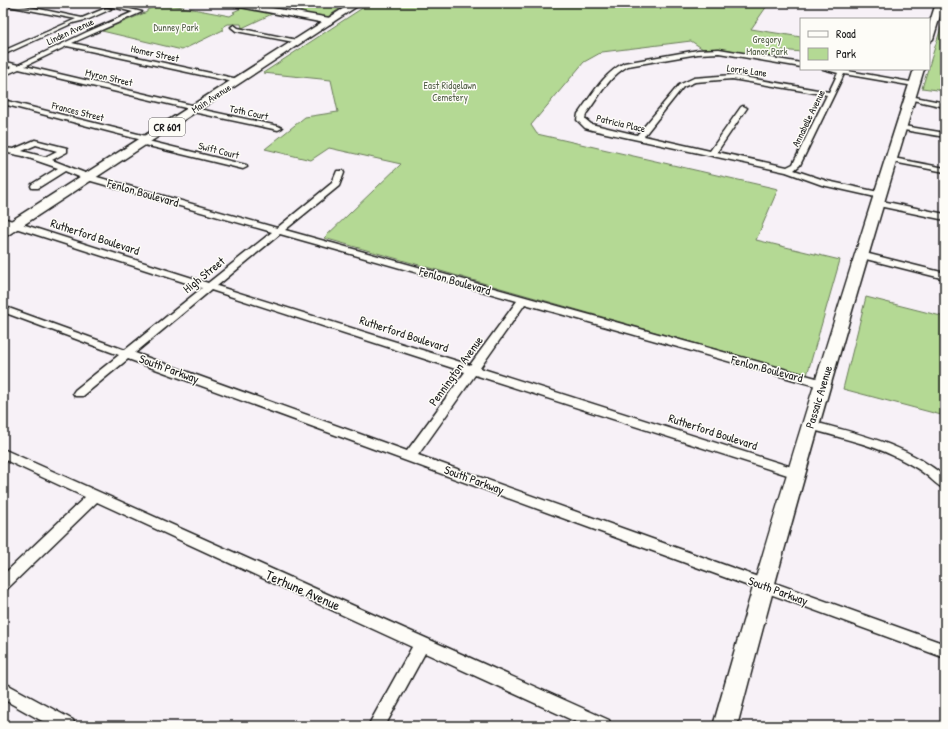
<svg xmlns="http://www.w3.org/2000/svg" width="948" height="729" viewBox="0 0 948 729" font-family="'Patrick Hand',sans-serif">
<style>
.green{fill:#b4d994;stroke:#687a58}
.lines{fill:none;stroke-linecap:round;stroke-linejoin:round}
.street-casing{stroke:#1c1c1c;stroke-width:3}
.secondary-casing{stroke:#1c1c1c;stroke-width:3}
.primary-casing{stroke:#1c1c1c;stroke-width:3}
.street{fill:#fdfcf7;fill-rule:evenodd}
.secondary{fill:#fdfcf7;fill-rule:evenodd}
.primary{fill:#fdfcf7;fill-rule:evenodd}
.labels{text-anchor:middle;stroke-width:3;stroke-linejoin:round;paint-order:stroke}
.far-park-label{font-size:10px;fill:#515e46;stroke:#fdfcf7}
.far-street-label{font-size:10px;fill:#1c1c1c;stroke:#fdfcf7}
.shield{fill:#fdfcf7;stroke:#605f5e;stroke-width:1}
.shield-label{font-size:11px;font-weight:bold;fill:#1c1c1c}
.street-label{font-size:12px;fill:#1c1c1c;stroke:#fdfcf7}
.near-street-label{font-size:14px;fill:#1c1c1c;stroke:#fdfcf7}
</style>
<rect width="100%" height="100%" fill="#f7f1f7"/>
<filter id="ink" filterUnits="userSpaceOnUse"><feTurbulence type="fractalNoise" baseFrequency=".025" numOctaves="2"/><feDisplacementMap in="SourceGraphic" scale="8" xChannelSelector="R" yChannelSelector="G"/><feConvolveMatrix kernelMatrix="1 2 1 2 8 2 1 2 1" color-interpolation-filters="sRGB"/></filter>
<g filter="url(#ink)">
<path class="green" d="M 161,3 L 230,16 L 235,13 L 233,12 L 242,8 L 274,13 L 242,28 L 241,24 L 228,24 L 223,27 L 223,30 L 182,50 L 102,31 L 147,12 L 147,10 Z
M 314,3 L 327,5 L 330,3 L 348,3 L 326,18 L 298,13 Z
M 370,3 L 769,3 L 751,29 L 801,37 L 801,52 L 782,50 L 772,59 L 729,50 L 703,49 L 691,41 L 602,52 L 584,62 L 531,125 L 537,134 L 778,189 L 756,240 L 840,260 L 807,375 L 324,238 L 401,164 L 329,148 L 311,160 L 265,149 L 305,117 L 338,112 L 331,80 L 263,73 Z
M 945,15 L 945,91 L 922,88 Z
M 866,297 L 945,317 L 945,416 L 843,389 Z"/>
<g class="lines">
<defs>
<path id="street" d="M 3,3 L 11,3 L 82,18 L 106,8 L 111,9 L 89,19 L 73,23 L 3,55 L 3,51 L 76,19 L 3,5 Z
M 96,3 L 106,3 L 142,12 L 72,43 L 238,79 L 241,81 L 238,83 L 67,46 L 25,66 L 196,106 L 198,107 L 199,109 L 278,126 L 282,128 L 278,130 L 193,112 L 190,112 L 190,109 L 19,69 L 3,76 L 3,72 L 12,67 L 3,65 L 3,61 L 18,65 L 87,32 L 133,12 Z
M 234,25 L 238,28 L 302,41 L 299,43 L 236,31 L 231,27 Z
M 719,49 L 801,63 L 801,67 L 719,53 L 698,54 L 628,66 C 608,77 599,97 586,114 L 585,119 L 591,124 L 637,135 L 679,85 L 694,78 L 732,75 L 829,92 L 838,73 L 823,69 L 837,69 L 916,83 L 917,84 L 914,86 L 844,74 L 800,165 L 794,170 L 827,181 L 883,193 L 884,195 L 883,197 L 880,198 L 822,185 L 786,172 L 592,130 L 585,128 L 577,120 L 578,114 C 592,95 603,74 624,63 L 698,50 ZM 732,79 L 827,95 L 793,164 L 787,167 L 717,152 L 747,108 L 743,106 L 741,107 L 710,151 L 644,136 L 683,87 L 695,82 Z
M 910,96 L 945,103 L 945,107 L 908,99 L 907,98 Z
M 3,100 L 150,137 L 151,139 L 148,141 L 246,165 L 247,167 L 243,169 L 140,144 L 139,142 L 142,140 L 3,104 Z
M 898,125 L 945,133 L 945,137 L 898,129 Z
M 35,140 L 67,148 L 67,152 L 52,160 L 90,175 L 277,228 L 332,183 L 337,171 L 343,171 L 344,173 L 339,186 L 285,230 L 827,381 L 829,384 L 827,387 L 823,388 L 525,304 L 480,368 L 801,470 L 803,473 L 801,476 L 797,478 L 475,375 L 418,455 L 945,644 L 945,658 L 128,359 L 83,396 L 75,396 L 73,393 L 75,390 L 119,355 L 3,312 L 3,306 L 125,350 L 202,288 L 3,224 L 3,218 L 208,283 L 272,232 L 84,179 L 65,171 L 38,188 L 32,188 L 31,186 L 32,184 L 58,168 L 23,156 L 3,152 L 3,148 L 14,149 ZM 36,145 L 57,151 L 45,157 L 22,151 ZM 280,234 L 517,301 L 470,365 L 217,286 ZM 211,290 L 465,372 L 407,451 L 135,353 Z
M 888,157 L 945,168 L 945,172 L 888,161 Z
M 877,200 L 945,214 L 945,220 L 874,205 L 873,203 L 874,201 Z
M 861,252 L 945,273 L 945,279 L 858,257 L 856,255 L 858,253 Z
M 811,421 C 858,434 907,444 945,477 L 945,489 C 937,486 932,479 925,474 C 916,467 906,462 896,457 C 868,443 836,437 807,428 L 805,425 L 807,422 Z
M 3,449 L 609,720 L 611,726 L 585,726 L 425,653 L 385,726 L 368,726 L 412,647 L 97,502 L 8,588 L 3,590 L 3,575 L 85,497 L 3,459 Z
M 3,682 L 73,720 L 75,726 L 51,726 L 3,699 Z"/>
<path id="secondary" d="M 226,3 L 243,3 L 330,18 L 334,21 L 330,24 L 230,5 Z
M 936,3 L 944,3 L 933,39 L 929,42 L 929,25 Z
M 914,69 L 924,69 C 858,287 794,506 737,726 L 713,726 C 775,506 844,287 914,69 Z"/>
<path id="primary" d="M 352,3 L 362,3 L 8,235 L 3,236 L 3,226 Z"/>
</defs>
<use href="#street" class="street-casing"/>
<use href="#secondary" class="secondary-casing"/>
<use href="#primary" class="primary-casing"/>
<use href="#street" class="street"/>
<use href="#secondary" class="secondary"/>
<use href="#primary" class="primary"/>
</g>
</g>
<g class="labels">
<g class="far-park-label">
<text x="176" y="31">Dunney Park</text>
<text x="767" y="43">Gregory<tspan x="767" dy="12">Manor Park</tspan></text>
<text x="450" y="89">East Ridgelawn<tspan x="450" dy="12">Cemetery</tspan></text>
</g>
<g class="far-street-label">
<text transform="translate(70 31) rotate(-25)" y="4">Linden Avenue</text>
<text transform="translate(155 53) rotate(12)" y="4">Homer Street</text>
<text transform="translate(747 70) rotate(8)" y="4">Lorrie Lane</text>
<text transform="translate(109 77) rotate(13)" y="4">Myron Street</text>
<text transform="translate(211 98) rotate(-33)" y="4">Main Avenue</text>
<text transform="translate(78 111) rotate(14)" y="4">Frances Street</text>
<text transform="translate(249 112) rotate(12)" y="4">Toth Court</text>
<text transform="translate(808 118) rotate(-64)" y="4">Annabelle Avenue</text>
<text transform="translate(621 123) rotate(13)" y="4">Patricia Place</text>
<text transform="translate(219 150) rotate(14)" y="4">Swift Court</text>
</g>
<rect class="shield" x="149" y="118" width="36" height="18" rx="3"/>
<g class="shield-label">
<text x="167" y="131">CR 601</text>
</g>
<g class="street-label">
<text transform="translate(143 193) rotate(16)" y="4">Fenlon Boulevard</text>
<text transform="translate(95 237) rotate(18)" y="4">Rutherford Boulevard</text>
<text transform="translate(204 275) rotate(-39)" y="4">High Street</text>
<text transform="translate(455 281) rotate(16)" y="4">Fenlon Boulevard</text>
<text transform="translate(404 334) rotate(18)" y="4">Rutherford Boulevard</text>
<text transform="translate(169 369) rotate(20)" y="4">South Parkway</text>
<text transform="translate(767 369) rotate(15)" y="4">Fenlon Boulevard</text>
<text transform="translate(456 371) rotate(-54)" y="4">Pennington Avenue</text>
<text transform="translate(819 397) rotate(-73)" y="4">Passaic Avenue</text>
<text transform="translate(713 432) rotate(18)" y="4">Rutherford Boulevard</text>
<text transform="translate(474 480) rotate(20)" y="4">South Parkway</text>
<text transform="translate(778 591) rotate(20)" y="4">South Parkway</text>
</g>
<g class="near-street-label">
<text transform="translate(303 590) rotate(24)" y="5">Terhune Avenue</text>
</g>
</g>
<rect width="948" height="729" fill="none" stroke="#fdfcf7" stroke-width="16"/>
<rect x="8" y="8" width="932" height="713" fill="none" stroke="#1c1c1c" stroke-width="1.5" filter="url(#ink)"/>
<rect x="800" y="18" width="130" height="52" fill="#fdfcf7" stroke="#a3a29f"/>
<rect x="808" y="31" width="20" height="6" fill="#fdfcf7" stroke="#a3a29f"/>
<text x="836" y="38" font-size="12" fill="#1c1c1c">Road</text>
<rect x="808" y="48" width="20" height="12" fill="#b4d994" stroke="#a3a29f"/>
<text x="836" y="58" font-size="12" fill="#1c1c1c">Park</text>
</svg>
